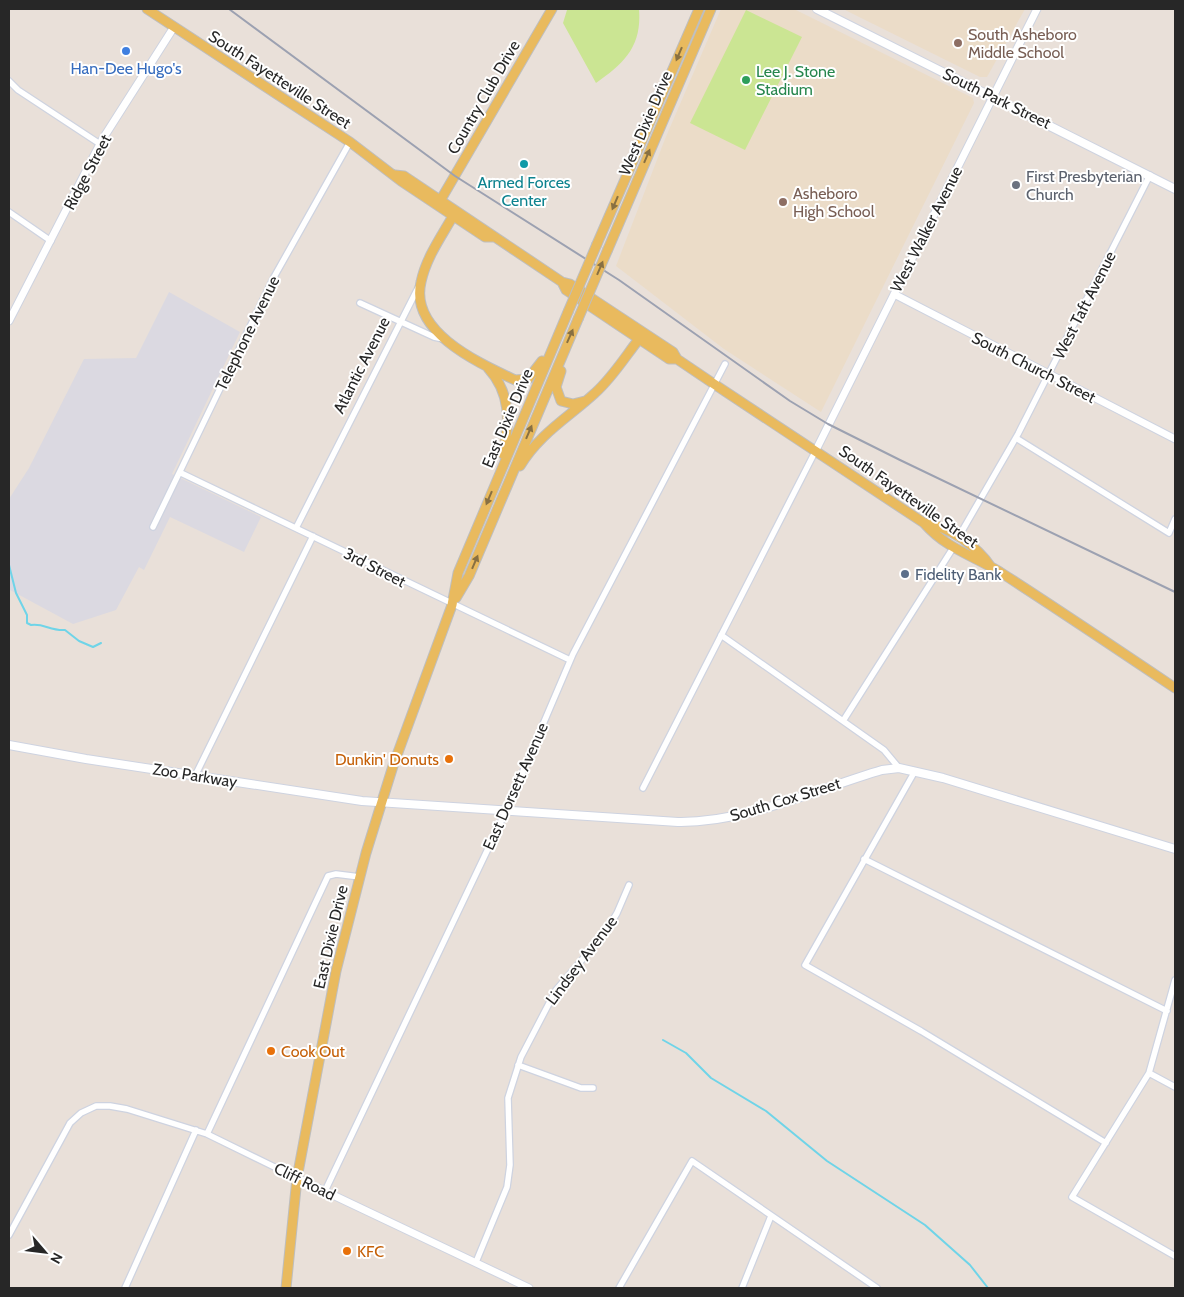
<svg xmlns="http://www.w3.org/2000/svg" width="1184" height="1297" viewBox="0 0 1184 1297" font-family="Cabin,sans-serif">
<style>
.industrial{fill:#dbd9e1}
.education{fill:#ebdcc8}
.pitch{fill:#cbe593}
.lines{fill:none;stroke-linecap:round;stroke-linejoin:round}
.stream{stroke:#6fd4e8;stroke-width:2}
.minor-casing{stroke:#ced3e0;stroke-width:8}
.tertiary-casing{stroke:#ced3e0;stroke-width:9}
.secondary-casing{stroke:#ced3e0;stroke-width:10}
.primary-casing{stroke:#bebebe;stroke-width:11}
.minor{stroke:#fff;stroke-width:5.5}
.tertiary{stroke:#fff;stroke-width:7}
.secondary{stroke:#fff;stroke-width:8}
.primary{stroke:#e9ba5e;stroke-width:9}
.rail{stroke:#9ca1b1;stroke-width:2}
.primary-bridge-casing{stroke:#bebebe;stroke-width:11;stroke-linecap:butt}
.primary-bridge{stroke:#e9ba5e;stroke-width:9}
.oneway{fill:#887042}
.education-dot{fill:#8d6e63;stroke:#fff;stroke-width:2}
.shop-dot{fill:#3f7fe0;stroke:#fff;stroke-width:2}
.leisure-dot{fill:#2e9e5b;stroke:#fff;stroke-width:2}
.culture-dot{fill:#0f9aa8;stroke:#fff;stroke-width:2}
.worship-dot{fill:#6b7280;stroke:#fff;stroke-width:2}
.service-dot{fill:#5c6f8a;stroke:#fff;stroke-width:2}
.food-dot{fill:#e8710a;stroke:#fff;stroke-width:2}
.labels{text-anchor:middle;stroke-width:4;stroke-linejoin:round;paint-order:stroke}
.education-label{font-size:16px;fill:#785e54;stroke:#fff;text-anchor:start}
.shop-label{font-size:16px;fill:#366cbe;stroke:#fff}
.leisure-label{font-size:16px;fill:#27864d;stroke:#fff;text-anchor:start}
.street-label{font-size:16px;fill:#272727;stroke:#fff}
.worship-label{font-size:16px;fill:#5b616d;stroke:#fff;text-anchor:start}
.culture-label{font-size:16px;fill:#0d838f;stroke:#fff}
.service-label{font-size:16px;fill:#4e5e75;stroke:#fff;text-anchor:start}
.food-label{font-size:16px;fill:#c56008;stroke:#fff;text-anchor:start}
</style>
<rect width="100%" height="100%" fill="#e9e0d9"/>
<path class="industrial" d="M 169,292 L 240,332 L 172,474 L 261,517 L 244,552 L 170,517 L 144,570 L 139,567 L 116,610 L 73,624 L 10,590 L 9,499 L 29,468 L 84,359 L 136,358 Z"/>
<path class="education" d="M 721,9 L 794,9 L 973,98 L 974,103 L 821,412 L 724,349 L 616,266 L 665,139 Z
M 843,9 L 1025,9 L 987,77 L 980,77 Z"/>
<path class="pitch" d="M 570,9 L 639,9 C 642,46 625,63 596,83 L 563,23 L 567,10 Z
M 746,10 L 802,37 L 745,150 L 690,123 Z"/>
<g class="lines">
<path class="stream" d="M 9,565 L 16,593 L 27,615 L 27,623 L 31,625 C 44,623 50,631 65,630 L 79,641 L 93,647 L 101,643
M 663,1040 L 686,1053 L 711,1078 L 766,1111 L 827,1161 L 925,1225 L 970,1265 L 988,1288"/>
<defs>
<path id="minor" d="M 9,81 L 18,90 L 100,144
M 9,212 L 51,241
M 360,303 L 434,337 L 443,339
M 1016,438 L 1169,533 L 1175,519
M 181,473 L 570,660
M 153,527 L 274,277 L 350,142
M 296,528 L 420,284
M 958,538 L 1018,434 L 1150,175
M 721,635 L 884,750 L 899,768
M 843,721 L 953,548
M 915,771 L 805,965 L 921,1031 L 1106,1143
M 196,774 L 313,536
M 643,788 L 816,450
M 864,859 L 1167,1011
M 1175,980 L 1149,1073 L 1072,1197 L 1175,1256
M 518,1065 L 581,1088 L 593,1088
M 1149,1073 L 1175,1087
M 207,1134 L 328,876 L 336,874 L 360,877
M 325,1191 L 506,811 L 573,654 L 725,364
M 9,1235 L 70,1123 L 81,1113 L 96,1106 L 110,1106 L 127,1109 L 207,1134 L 297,1178
M 476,1262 L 507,1187 L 510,1165 L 508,1098 L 521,1057 L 556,990 L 605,933 L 617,913 L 629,885
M 125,1288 L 196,1130
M 619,1288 L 692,1161 L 877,1288
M 742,1288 L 771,1216"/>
<path id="tertiary" d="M 894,294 L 1175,439
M 9,321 L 102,140 L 174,27
M 816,450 L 1037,9
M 297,1178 L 529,1288"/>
<path id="secondary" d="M 817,9 L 1175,189
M 9,745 L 86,759 L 362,801 L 678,822 C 746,823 817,789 882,770 L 899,768 L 943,778 L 1175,849"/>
<path id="primary" d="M 147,9 L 350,142 L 401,181 L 485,237 L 493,237
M 395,175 L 404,176 L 562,282 L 570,284 L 673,352 L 677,359 L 714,384 L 924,523 C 947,549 972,555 1000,572 C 1059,610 1117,649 1175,688
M 440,201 L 552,9
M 453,216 C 441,237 426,258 421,282 C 409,332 479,363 515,380 L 528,379 L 542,361
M 597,244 L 699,9
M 608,249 L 711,9
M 562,282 L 566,290 L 669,359 L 677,359
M 488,368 C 511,393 510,422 503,454
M 561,371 L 556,387 L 561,401 L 573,404 L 585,401
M 520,466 C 539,434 569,417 595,393 C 612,378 625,357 639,339
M 924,523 C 949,526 977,546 991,567
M 456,598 L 469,576 L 578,319
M 286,1288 L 297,1178 L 336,971 L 366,853 L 393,766 L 452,605 L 458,573 L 568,312"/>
</defs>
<use href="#minor" class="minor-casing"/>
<use href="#tertiary" class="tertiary-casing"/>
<use href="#secondary" class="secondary-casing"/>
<use href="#primary" class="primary-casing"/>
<use href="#minor" class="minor"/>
<use href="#tertiary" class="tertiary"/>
<use href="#secondary" class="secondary"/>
<use href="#primary" class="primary"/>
<path class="rail" d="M 229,9 L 455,176 L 619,280 L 790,401 L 828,424 L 900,460 L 1175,592"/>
<defs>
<path id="primary-bridge" d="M 568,312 L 597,244
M 578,319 L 608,249"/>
</defs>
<use href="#primary-bridge" class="primary-bridge-casing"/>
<use href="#primary-bridge" class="primary-bridge"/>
</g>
<defs><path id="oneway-solid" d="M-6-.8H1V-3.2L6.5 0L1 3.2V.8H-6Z" transform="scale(1.25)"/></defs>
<g class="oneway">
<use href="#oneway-solid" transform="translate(679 54) rotate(113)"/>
<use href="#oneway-solid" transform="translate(647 156) rotate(-67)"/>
<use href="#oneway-solid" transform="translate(615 203) rotate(113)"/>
<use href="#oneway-solid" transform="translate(600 268) rotate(-67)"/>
<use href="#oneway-solid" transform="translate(570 336) rotate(-66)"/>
<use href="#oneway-solid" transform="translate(529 432) rotate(-67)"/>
<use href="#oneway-solid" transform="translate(489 498) rotate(113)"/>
<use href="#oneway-solid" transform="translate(475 562) rotate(-67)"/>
</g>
<g class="education-dot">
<circle cx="958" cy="43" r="5"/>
<circle cx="783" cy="202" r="5"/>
</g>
<circle class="shop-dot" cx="126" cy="51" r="5"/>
<circle class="leisure-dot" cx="746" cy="80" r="5"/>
<circle class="culture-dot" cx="524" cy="164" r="5"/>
<circle class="worship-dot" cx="1016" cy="185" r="5"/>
<circle class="service-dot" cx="905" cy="574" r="5"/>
<g class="food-dot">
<circle cx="449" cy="759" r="5"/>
<circle cx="271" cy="1051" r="5"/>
<circle cx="347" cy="1251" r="5"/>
</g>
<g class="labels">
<g class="education-label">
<text x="968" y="40">South Asheboro<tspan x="968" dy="18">Middle School</tspan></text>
<text x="793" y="199">Asheboro<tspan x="793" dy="18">High School</tspan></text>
</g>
<g class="shop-label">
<text x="126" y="74">Han-Dee Hugo's</text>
</g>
<g class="leisure-label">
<text x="756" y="77">Lee J. Stone<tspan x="756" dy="18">Stadium</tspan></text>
</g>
<g class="street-label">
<text transform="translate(280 79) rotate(33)" y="6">South Fayetteville Street</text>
<text transform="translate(483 97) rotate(-60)" y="6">Country Club Drive</text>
<text transform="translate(997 98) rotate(26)" y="6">South Park Street</text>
<text transform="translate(645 123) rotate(-67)" y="6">West Dixie Drive</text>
<text transform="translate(87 172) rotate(-62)" y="6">Ridge Street</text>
<text transform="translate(926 229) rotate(-63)" y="6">West Walker Avenue</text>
<text transform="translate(1084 305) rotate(-63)" y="6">West Taft Avenue</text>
<text transform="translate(247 333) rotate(-64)" y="6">Telephone Avenue</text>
<text transform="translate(361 365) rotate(-63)" y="6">Atlantic Avenue</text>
<text transform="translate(1034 367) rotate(27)" y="6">South Church Street</text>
<text transform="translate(507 418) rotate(-67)" y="6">East Dixie Drive</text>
<text transform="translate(909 496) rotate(35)" y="6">South Fayetteville Street</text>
<text transform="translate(375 567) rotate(27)" y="6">3rd Street</text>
<text transform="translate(195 775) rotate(9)" y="6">Zoo Parkway</text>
<text transform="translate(515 786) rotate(-66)" y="6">East Dorsett Avenue</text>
<text transform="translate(785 799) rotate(-17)" y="6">South Cox Street</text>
<text transform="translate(330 937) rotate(-77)" y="6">East Dixie Drive</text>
<text transform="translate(581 960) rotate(-53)" y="6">Lindsey Avenue</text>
<text transform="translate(305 1181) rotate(26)" y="6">Cliff Road</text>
</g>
<g class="worship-label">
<text x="1026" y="182">First Presbyterian<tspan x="1026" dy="18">Church</tspan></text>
</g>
<g class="culture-label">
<text x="524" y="188">Armed Forces<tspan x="524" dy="18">Center</tspan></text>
</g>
<g class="service-label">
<text x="915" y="580">Fidelity Bank</text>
</g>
<g class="food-label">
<text x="439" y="765" text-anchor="end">Dunkin' Donuts</text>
<text x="281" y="1057">Cook Out</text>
<text x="357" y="1257">KFC</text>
</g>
</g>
<rect width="1184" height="1297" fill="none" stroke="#272727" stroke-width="20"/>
<g transform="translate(45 1252) rotate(118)" stroke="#ffffff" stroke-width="4" paint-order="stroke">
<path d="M0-4L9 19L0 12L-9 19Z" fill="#272727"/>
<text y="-8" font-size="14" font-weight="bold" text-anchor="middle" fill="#272727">N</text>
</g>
</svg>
